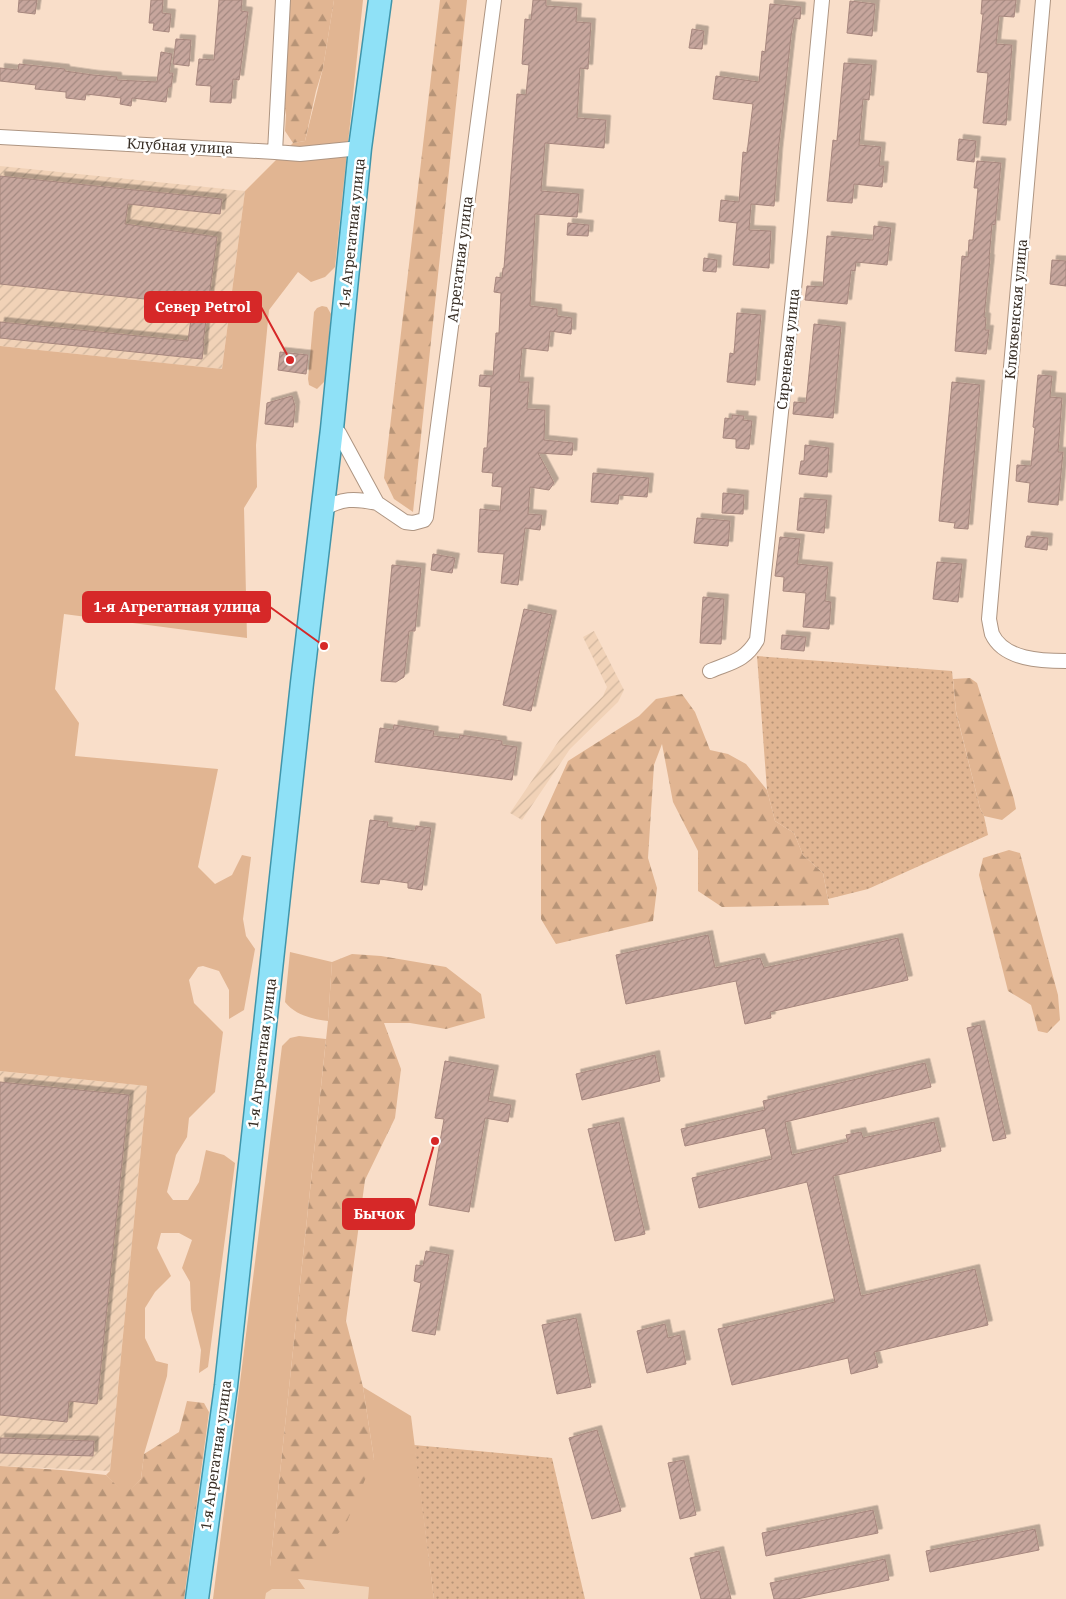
<svg xmlns="http://www.w3.org/2000/svg" width="1066" height="1599" viewBox="0 0 1066 1599" font-family="'Noto Serif',serif">
<style>
.built{fill:#f1d2b7}
.industrial{fill:url(#industrial-furrows)}
.green{fill:#e1b592}
.forest{fill:url(#forest-firs)}
.garden{fill:url(#garden-dots)}
.building{fill:url(#building-hatch);stroke:#a7877e;filter:url(#shadow)}
.lines{fill:none;stroke-linecap:round;stroke-linejoin:round}
.minor-casing{stroke:#ae9582;stroke-width:16}
.primary-casing{stroke:#4095aa;stroke-width:25}
.minor{stroke:#fff;stroke-width:14}
.primary{stroke:#8fe1f7;stroke-width:22}
.labels{text-anchor:middle;stroke-width:5;stroke-linejoin:round;paint-order:stroke}
.street-label{font-size:14px;fill:#372d24;stroke:#fff}
.leader{fill:none;stroke:#d62828;stroke-width:2}
.callout-dot{fill:#d62828;stroke:#fff;stroke-width:2}
.callout{fill:#d62828;stroke:#d62828;stroke-width:2}
.callout-label{font-size:15px;text-anchor:middle;font-weight:bold;fill:#fff}
</style>
<defs>
<pattern id="industrial-furrows" width="10" height="10" patternUnits="userSpaceOnUse" patternTransform="scale(1.25)"><rect width="10" height="10" fill="#f1d2b7"/><path d="M-1 1l2-2M0 10L10 0M9 11l2-2" fill="none" stroke="#cfb59d"/></pattern>
<pattern id="forest-firs" width="22" height="20" patternUnits="userSpaceOnUse" patternTransform="scale(1.25)"><rect width="22" height="20" fill="#e1b592"/><path d="M5 1l3.5 6h-7zM16 11l3.5 6h-7z" fill="#b79477"/></pattern>
<pattern id="garden-dots" width="8" height="8" patternUnits="userSpaceOnUse" patternTransform="scale(1.25)"><rect width="8" height="8" fill="#e1b592"/><path d="M2 2h.1M6 6h.1" fill="none" stroke="#b79477" stroke-width="1.8" stroke-linecap="round"/></pattern>
<pattern id="building-hatch" width="6" height="6" patternUnits="userSpaceOnUse" patternTransform="scale(1.25)"><rect width="6" height="6" fill="#c7a69d"/><path d="M-1 1l2-2M0 6l6-6M5 7l2-2" fill="none" stroke="#a28880"/></pattern>
<filter id="shadow"><feDropShadow dx="4.5" dy="-4.5" stdDeviation="0" flood-color="#0004"/></filter>
</defs>
<rect width="100%" height="100%" fill="#f9dec9"/>
<path class="built" d="M 297,1579 L 369,1587 L 368,1599 L 213,1599 Z"/>
<path class="industrial" d="M 0,166 L 245,191 L 222,369 L 0,346 Z
M 594,631 L 624,690 L 618,702 L 570,749 L 522,820 L 510,813 L 560,739 L 603,696 L 607,687 L 583,637 Z
M 0,1071 L 147,1086 L 110,1471 L 0,1466 Z"/>
<path class="green" d="M 334,0 L 363,0 L 335,267 L 325,277 L 311,282 L 298,272 L 269,310 L 256,445 L 257,487 L 244,508 L 247,638 L 64,614 L 55,689 L 79,723 L 75,756 L 218,769 L 198,867 L 215,884 L 232,875 L 242,855 L 251,857 L 243,919 L 246,936 L 255,949 L 244,1010 L 229,1019 L 229,990 L 219,971 L 203,966 L 198,967 L 189,980 L 194,1003 L 223,1032 L 215,1092 L 189,1118 L 187,1137 L 176,1155 L 167,1192 L 173,1200 L 188,1200 L 199,1182 L 206,1150 L 224,1155 L 235,1163 L 208,1367 L 199,1373 L 201,1350 L 191,1310 L 190,1282 L 182,1268 L 192,1240 L 179,1233 L 161,1233 L 157,1248 L 171,1276 L 155,1292 L 145,1308 L 145,1338 L 156,1361 L 168,1364 L 167,1376 L 144,1454 L 141,1479 L 125,1495 L 106,1475 L 110,1471 L 147,1086 L 0,1071 L 0,346 L 222,369 L 245,191 L 293,143 L 305,141 L 323,68 Z
M 322,306 L 327,307 L 331,314 L 325,381 L 317,389 L 309,385 L 308,379 L 314,312 L 317,308 Z
M 290,952 L 332,962 L 328,1021 C 312,1019 295,1015 285,1002 Z
M 299,1036 L 326,1039 L 270,1567 L 374,1459 L 363,1387 L 411,1416 L 434,1599 L 368,1599 L 369,1587 L 298,1579 L 305,1589 L 272,1589 L 266,1593 L 265,1599 L 213,1599 L 282,1046 L 290,1038 Z"/>
<path class="forest" d="M 286,0 L 334,0 L 323,68 L 316,91 L 305,141 L 293,143 L 285,131 L 286,115 L 282,92 Z
M 440,0 L 467,0 L 413,512 L 394,499 L 384,478 Z
M 970,678 L 977,683 L 1014,799 L 1016,809 L 1002,820 L 984,816 L 980,808 L 956,711 L 953,679 Z
M 682,694 L 695,712 L 710,750 L 728,754 L 746,764 L 767,790 L 775,821 L 794,833 L 803,855 L 823,873 L 829,905 L 722,907 L 698,891 L 698,851 L 673,802 L 662,744 L 654,765 L 648,858 L 657,888 L 653,921 L 556,944 L 541,919 L 541,821 L 568,761 L 639,716 L 656,699 Z
M 1009,850 L 1020,853 L 1058,995 L 1060,1020 L 1047,1033 L 1038,1031 L 1031,1005 L 1008,991 L 979,875 L 983,858 Z
M 352,954 L 381,956 L 446,967 L 481,994 L 485,1018 L 446,1029 L 410,1023 L 384,1023 L 401,1069 L 395,1118 L 365,1180 L 346,1321 L 363,1387 L 374,1459 L 345,1526 L 297,1579 L 270,1567 L 328,1021 L 332,962 Z
M 187,1401 L 204,1403 L 209,1412 L 184,1599 L 0,1599 L 0,1466 L 61,1470 L 106,1475 L 125,1494 L 141,1479 L 144,1454 L 179,1432 Z"/>
<path class="garden" d="M 757,656 L 952,671 L 956,712 L 980,808 L 984,816 L 988,835 L 868,889 L 828,899 L 823,873 L 803,855 L 794,833 L 775,821 L 767,790 Z
M 414,1445 L 552,1458 L 585,1599 L 434,1599 Z"/>
<path class="building" d="M 19,0 L 37,0 L 35,14 L 18,12 Z
M 151,0 L 163,0 L 162,13 L 171,14 L 169,32 L 153,30 L 154,23 L 149,23 Z
M 219,0 L 242,0 L 241,11 L 248,12 L 239,80 L 233,79 L 231,103 L 210,102 L 211,86 L 196,85 L 199,59 L 214,60 Z
M 533,0 L 546,0 L 546,6 L 577,8 L 576,22 L 591,23 L 588,69 L 580,68 L 577,118 L 606,120 L 604,148 L 545,143 L 541,191 L 579,194 L 577,217 L 535,214 L 530,306 L 557,309 L 557,316 L 572,318 L 571,334 L 550,331 L 548,351 L 522,348 L 519,382 L 529,382 L 527,409 L 545,410 L 544,440 L 573,443 L 572,455 L 538,453 L 554,483 L 549,490 L 530,487 L 528,514 L 542,515 L 540,530 L 525,528 L 518,585 L 501,583 L 504,554 L 478,552 L 480,509 L 500,511 L 502,487 L 492,486 L 493,473 L 482,472 L 484,448 L 487,448 L 491,387 L 479,386 L 480,375 L 493,376 L 496,333 L 499,333 L 501,293 L 494,292 L 496,277 L 502,278 L 503,268 L 504,268 L 517,94 L 526,95 L 529,65 L 522,64 L 525,19 L 531,20 Z
M 982,0 L 1016,0 L 1014,17 L 999,16 L 996,44 L 1012,45 L 1006,125 L 983,123 L 988,73 L 977,72 L 983,14 L 981,14 Z
M 850,1 L 875,4 L 872,36 L 847,33 Z
M 770,4 L 801,7 L 800,19 L 794,18 L 791,36 L 778,152 L 774,206 L 751,204 L 749,230 L 771,231 L 769,268 L 733,265 L 737,223 L 719,221 L 721,200 L 739,202 L 743,152 L 747,153 L 753,104 L 713,99 L 716,76 L 759,82 L 762,51 L 765,52 Z
M 692,29 L 704,31 L 702,49 L 689,48 Z
M 176,39 L 191,40 L 189,66 L 173,64 Z
M 161,52 L 172,54 L 169,73 L 173,73 L 171,87 L 168,87 L 166,102 L 132,98 L 131,106 L 120,104 L 121,98 L 86,94 L 85,100 L 66,98 L 66,92 L 35,89 L 36,85 L 0,81 L 0,68 L 18,70 L 19,64 L 65,69 L 65,71 L 93,75 L 117,77 L 117,80 L 157,82 Z
M 844,63 L 872,65 L 869,100 L 863,99 L 859,145 L 881,147 L 879,166 L 884,166 L 882,187 L 854,184 L 852,203 L 827,201 L 833,140 L 837,141 L 839,118 Z
M 959,139 L 976,141 L 974,162 L 957,160 Z
M 977,161 L 1001,163 L 995,225 L 992,224 L 989,259 L 990,259 L 984,317 L 986,318 L 985,330 L 989,330 L 986,354 L 955,351 L 962,256 L 968,257 L 969,240 L 973,240 L 978,188 L 974,188 Z
M 0,176 L 222,199 L 220,214 L 128,204 L 125,224 L 217,237 L 203,343 L 204,343 L 202,359 L 0,338 L 0,322 L 188,341 L 193,304 L 0,284 Z
M 568,223 L 589,225 L 588,236 L 567,235 Z
M 874,226 L 891,228 L 887,265 L 856,262 L 855,271 L 851,270 L 847,304 L 805,300 L 807,286 L 823,287 L 827,236 L 873,240 Z
M 704,258 L 717,260 L 716,272 L 703,271 Z
M 1052,260 L 1066,261 L 1066,286 L 1050,284 Z
M 737,313 L 761,315 L 755,385 L 727,382 L 730,353 L 734,354 Z
M 814,324 L 841,327 L 833,418 L 793,414 L 794,402 L 806,403 Z
M 280,352 L 308,355 L 306,374 L 278,370 Z
M 1038,375 L 1052,376 L 1050,397 L 1062,398 L 1058,452 L 1063,452 L 1058,505 L 1028,502 L 1030,483 L 1016,481 L 1017,465 L 1031,466 L 1035,428 L 1033,427 Z
M 952,382 L 980,385 L 968,529 L 954,528 L 955,523 L 939,521 Z
M 292,396 L 295,406 L 293,427 L 265,424 L 267,403 Z
M 732,415 L 744,416 L 743,420 L 752,421 L 749,449 L 736,448 L 736,439 L 723,438 L 725,418 L 732,419 Z
M 805,445 L 829,448 L 827,477 L 799,474 L 801,461 L 804,461 Z
M 593,473 L 649,478 L 647,497 L 619,495 L 618,504 L 591,502 Z
M 723,493 L 744,495 L 743,514 L 722,513 Z
M 800,498 L 827,500 L 824,533 L 797,530 Z
M 697,518 L 730,521 L 728,546 L 694,543 Z
M 1027,536 L 1048,538 L 1047,550 L 1025,547 Z
M 780,537 L 800,539 L 797,564 L 828,567 L 825,601 L 831,602 L 829,629 L 803,627 L 806,593 L 783,591 L 784,577 L 775,576 Z
M 433,554 L 455,558 L 452,573 L 431,570 Z
M 937,562 L 962,564 L 958,602 L 933,599 Z
M 392,565 L 421,568 L 415,631 L 409,631 L 404,677 L 396,682 L 381,681 Z
M 703,597 L 724,599 L 721,644 L 700,643 Z
M 524,609 L 552,615 L 531,711 L 503,705 Z
M 782,635 L 806,637 L 804,651 L 781,649 Z
M 394,725 L 434,731 L 433,736 L 459,739 L 460,735 L 502,741 L 502,745 L 517,747 L 512,780 L 375,762 L 380,728 L 393,730 Z
M 370,820 L 388,822 L 387,827 L 415,831 L 416,826 L 431,828 L 422,890 L 408,888 L 408,883 L 380,879 L 379,884 L 361,882 Z
M 708,935 L 715,968 L 760,958 L 764,968 L 898,938 L 908,980 L 770,1012 L 771,1018 L 745,1024 L 736,981 L 626,1004 L 616,955 Z
M 980,1025 L 1006,1138 L 993,1141 L 967,1028 Z
M 655,1055 L 660,1081 L 582,1100 L 576,1074 Z
M 445,1061 L 494,1070 L 488,1101 L 511,1105 L 508,1122 L 485,1118 L 469,1212 L 429,1205 L 444,1119 L 435,1118 Z
M 925,1063 L 931,1087 L 785,1122 L 792,1155 L 848,1142 L 846,1135 L 861,1132 L 863,1138 L 934,1122 L 941,1151 L 833,1176 L 861,1296 L 975,1269 L 988,1325 L 874,1352 L 878,1367 L 851,1374 L 848,1358 L 732,1385 L 718,1329 L 835,1302 L 807,1182 L 699,1208 L 692,1178 L 772,1159 L 765,1128 L 685,1146 L 681,1129 L 765,1110 L 763,1101 Z
M 0,1082 L 129,1095 L 97,1404 L 69,1401 L 67,1422 L 0,1415 Z
M 619,1122 L 645,1234 L 615,1241 L 588,1129 Z
M 426,1251 L 449,1255 L 435,1335 L 412,1331 L 421,1283 L 414,1281 L 416,1265 L 423,1266 Z
M 576,1318 L 591,1387 L 557,1394 L 542,1325 Z
M 665,1324 L 668,1338 L 680,1335 L 686,1364 L 647,1373 L 637,1331 Z
M 597,1430 L 621,1511 L 592,1519 L 569,1438 Z
M 0,1438 L 94,1441 L 93,1456 L 0,1453 Z
M 684,1460 L 696,1515 L 680,1519 L 668,1463 Z
M 873,1510 L 878,1533 L 766,1556 L 762,1533 Z
M 1035,1529 L 1039,1550 L 930,1572 L 926,1551 Z
M 719,1551 L 731,1599 L 701,1599 L 690,1558 Z
M 885,1559 L 889,1580 L 797,1599 L 774,1599 L 770,1583 Z"/>
<g class="lines">
<defs>
<path id="minor" d="M 1043,0 L 989,619 C 990,624 991,630 992,634 C 1004,660 1042,661 1066,661
M 0,137 L 275,152 L 300,154 L 360,148
M 275,152 L 283,0
M 332,429 L 339,433 L 377,503 L 405,522 L 413,523 L 424,520 L 426,517 L 494,0
M 322,510 C 341,498 355,498 377,503
M 710,671 C 731,662 745,661 757,640 L 800,232 L 822,0"/>
<path id="primary" d="M 197,1599 L 226,1386 L 302,683 L 332,429 L 360,148 L 380,0"/>
</defs>
<use href="#minor" class="minor-casing"/>
<use href="#primary" class="primary-casing"/>
<use href="#minor" class="minor"/>
<use href="#primary" class="primary"/>
</g>
<g class="labels">
<g class="street-label">
<text transform="translate(180 146) rotate(3)" y="5">Клубная улица</text>
<text transform="translate(352 233) rotate(-84)" y="5">1-я Агрегатная улица</text>
<text transform="translate(460 259) rotate(-83)" y="5">Агрегатная улица</text>
<text transform="translate(1016 309) rotate(-85)" y="5">Клюквенская улица</text>
<text transform="translate(788 349) rotate(-84)" y="5">Сиреневая улица</text>
<text transform="translate(262 1053) rotate(-83)" y="5">1-я Агрегатная улица</text>
<text transform="translate(216 1455) rotate(-82)" y="5">1-я Агрегатная улица</text>
</g>
</g>
<path class="leader" d="M290 360L261 307M324 646L270 607M435 1141L414 1214"/>
<g class="callout-dot">
<circle cx="290" cy="360" r="5"/>
<circle cx="324" cy="646" r="5"/>
<circle cx="435" cy="1141" r="5"/>
</g>
<g class="callout">
<rect x="145" y="292" width="116" height="30" rx="5"/>
<rect x="83" y="592" width="187" height="30" rx="5"/>
<rect x="343" y="1199" width="71" height="30" rx="5"/>
</g>
<g class="callout-label">
<text x="203" y="312">Север Petrol</text>
<text x="177" y="612">1-я Агрегатная улица</text>
<text x="379" y="1219">Бычок</text>
</g>
</svg>
